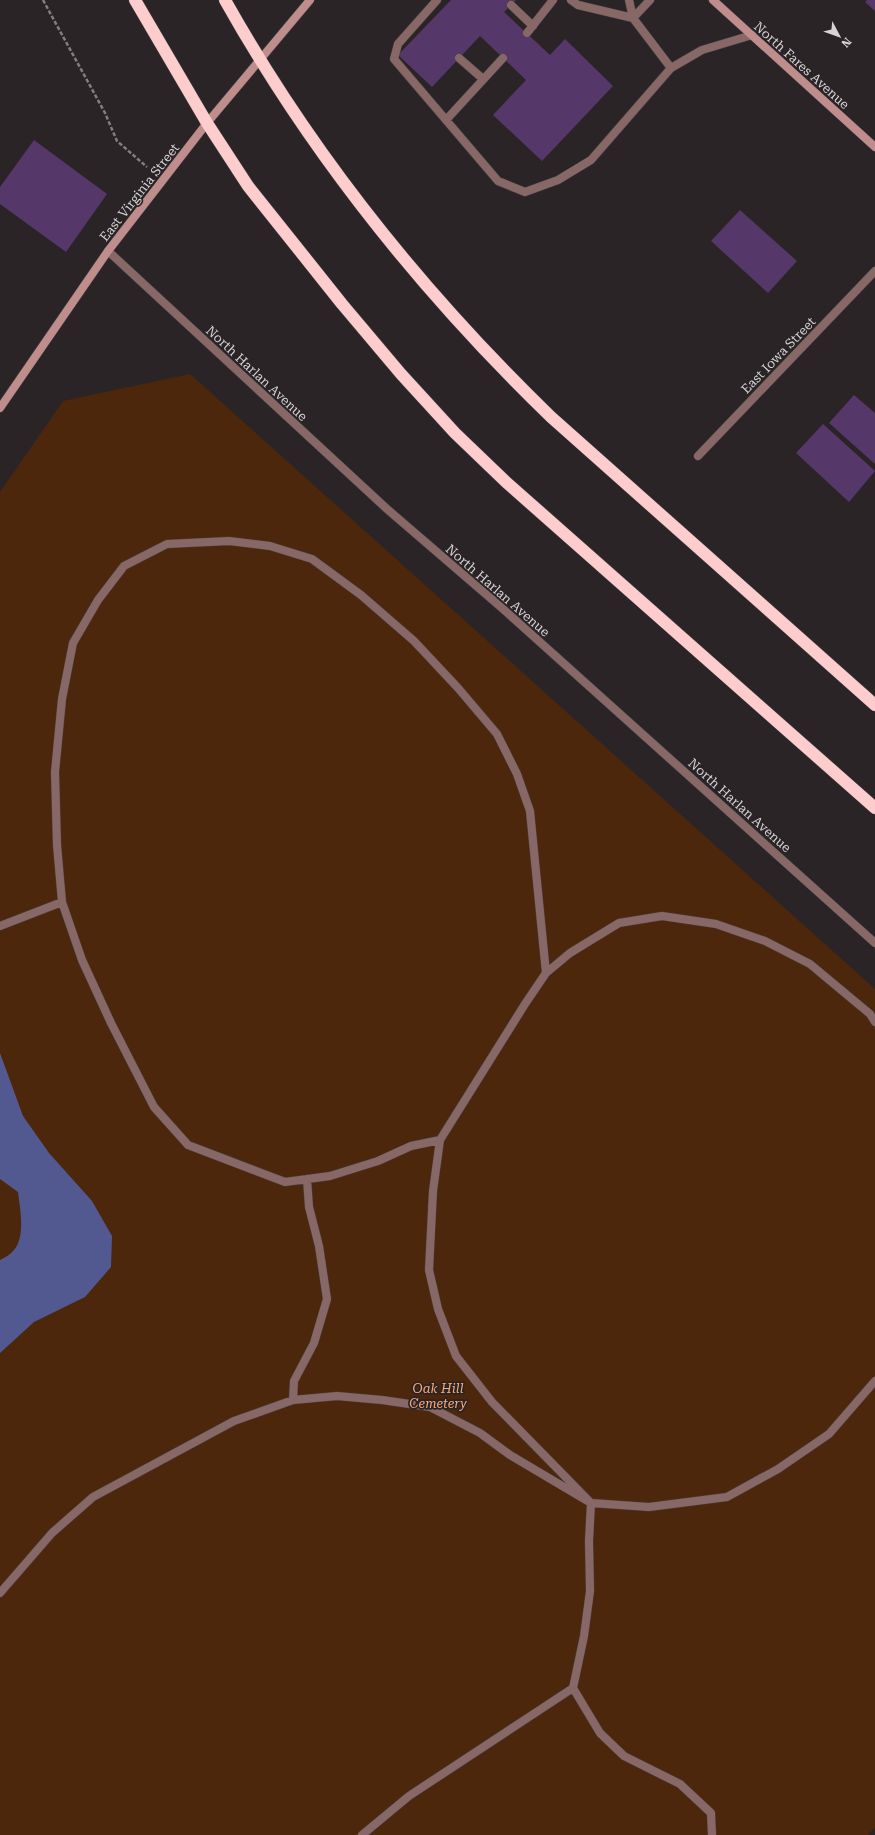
<svg xmlns="http://www.w3.org/2000/svg" width="875" height="1835" viewBox="0 0 875 1835" font-family="'Roboto Serif',serif">
<style>
.green{fill:#4c270b}
.water{fill:#525990}
.building{fill:#563769}
.lines{fill:none;stroke-linecap:round;stroke-linejoin:round}
.lane-casing{stroke:#464043;stroke-width:9}
.street-casing{stroke:#464043;stroke-width:9}
.secondary-casing{stroke:#464043;stroke-width:9}
.highway-casing{stroke:#464043;stroke-width:13}
.path{stroke:#827d7f;stroke-width:2.5;stroke-dasharray:4 2;stroke-linecap:butt}
.lane{stroke:#876867;stroke-width:8}
.street{stroke:#876867;stroke-width:8}
.secondary{stroke:#be8d8c;stroke-width:8}
.highway{stroke:#fccdcc;stroke-width:12}
.labels{text-anchor:middle;stroke-width:3.5;stroke-linejoin:round;paint-order:stroke}
.street-label{font-size:13px;fill:#d8d4d6;stroke:#2a2427}
.park-label{font-size:13px;font-style:italic;fill:#fcaa75;stroke:#2a2427}
</style>
<rect width="100%" height="100%" fill="#2a2427"/>
<path class="green" d="M 190,374 L 875,989 L 875,1827 L 868,1835 L 0,1835 L 0,492 L 63,401 Z"/>
<path class="water" d="M 0,1053 L 23,1116 L 49,1153 L 92,1201 L 112,1236 L 111,1267 L 85,1297 L 34,1322 L 0,1353 L 0,1260 C 4,1258 10,1255 13,1251 C 26,1238 20,1208 18,1192 L 0,1179 Z"/>
<path class="building" d="M 451,0 L 516,0 L 504,12 L 550,55 L 565,39 L 613,86 L 542,161 L 493,115 L 526,80 L 480,36 L 432,87 L 398,55 Z
M 867,0 L 875,0 L 875,11 L 865,2 Z
M 34,140 L 107,194 L 66,252 L 0,204 L 0,187 Z
M 740,210 L 797,261 L 768,293 L 711,241 Z
M 854,395 L 875,413 L 875,464 L 829,423 Z
M 823,424 L 875,471 L 849,502 L 796,453 Z"/>
<g class="lines">
<defs>
<path id="lane" d="M 437,0 L 398,44 L 394,59 L 498,181 L 525,192 L 558,180 L 591,160 L 671,68 L 633,18 L 650,0
M 571,0 L 578,5 L 633,18 L 629,0
M 511,5 L 533,26
M 527,33 L 553,0
M 459,58 L 483,79
M 671,68 L 702,50 L 752,35
M 446,120 L 503,58
M 0,926 L 62,902
M 875,1022 L 870,1014 L 810,964 L 765,941 L 716,924 L 662,916 L 619,923 L 570,953 L 546,973 L 525,1004 L 440,1140 L 433,1191 L 429,1270 L 438,1309 L 456,1356 L 492,1402 L 591,1503 L 649,1507 L 727,1497 L 778,1469 L 829,1434 L 875,1381
M 440,1140 L 411,1146 L 378,1161 L 330,1176 L 285,1182 L 188,1145 L 154,1107 L 111,1023 L 82,960 L 62,902 L 57,845 L 55,772 L 62,699 L 73,643 L 98,600 L 124,566 L 167,544 L 229,541 L 270,546 L 312,559 L 361,595 L 414,641 L 458,688 L 497,734 L 517,774 L 530,811 L 546,973
M 293,1400 L 294,1381 L 314,1343 L 327,1299 L 319,1246 L 309,1207 L 307,1179
M 0,1593 L 52,1533 L 93,1497 L 234,1421 L 293,1400 L 337,1396 L 382,1400 L 430,1407 L 480,1433 L 510,1455 L 591,1503 L 589,1541 L 590,1591 L 584,1636 L 573,1688
M 362,1835 L 409,1796 L 573,1688 L 600,1733 L 624,1756 L 680,1784 L 711,1813 L 712,1835"/>
<path id="street" d="M 108,251 L 387,509 L 502,608 L 875,943
M 698,456 L 875,271"/>
<path id="secondary" d="M 713,0 L 875,147
M 0,408 L 108,251 L 207,123 L 310,0"/>
<path id="highway" d="M 135,0 L 207,123 L 248,186 L 342,304 L 401,374 L 455,433 L 506,482 L 875,808
M 225,0 C 312,155 424,294 551,417 L 875,705"/>
</defs>
<use href="#lane" class="lane-casing"/>
<use href="#street" class="street-casing"/>
<use href="#secondary" class="secondary-casing"/>
<use href="#highway" class="highway-casing"/>
<path class="path" d="M 43,0 L 105,113 L 117,141 L 147,167"/>
<use href="#lane" class="lane"/>
<use href="#street" class="street"/>
<use href="#secondary" class="secondary"/>
<use href="#highway" class="highway"/>
</g>
<g class="labels">
<g class="street-label">
<text transform="translate(802 65) rotate(42)" y="5">North Fares Avenue</text>
<text transform="translate(139 192) rotate(-52)" y="5">East Virginia Street</text>
<text transform="translate(778 355) rotate(-46)" y="5">East Iowa Street</text>
<text transform="translate(257 373) rotate(43)" y="5">North Harlan Avenue</text>
<text transform="translate(498 590) rotate(41)" y="5">North Harlan Avenue</text>
<text transform="translate(740 805) rotate(42)" y="5">North Harlan Avenue</text>
</g>
<g class="park-label">
<text x="438" y="1393">Oak Hill<tspan x="438" dy="15">Cemetery</tspan></text>
</g>
</g>
<g transform="translate(839 36) rotate(131)" stroke="#2a2427" stroke-width="3" paint-order="stroke">
<path d="M0-3L7 15L0 10L-7 15Z" fill="#d8d4d6"/>
<text y="-6" font-size="11" font-weight="bold" text-anchor="middle" fill="#d8d4d6">N</text>
</g>
</svg>
